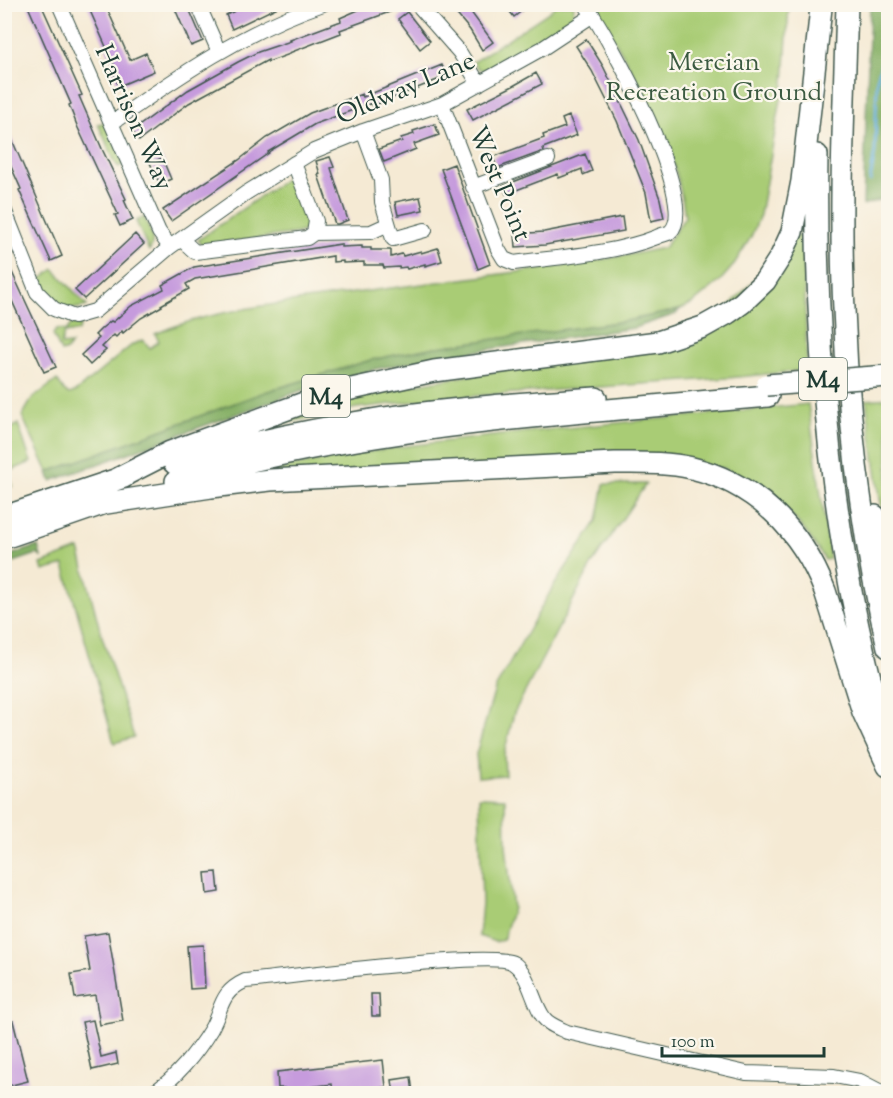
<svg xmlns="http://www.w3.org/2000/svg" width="893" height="1098" viewBox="0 0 893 1098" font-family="'Sorts Mill Goudy',serif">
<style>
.green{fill:#a9cc75;stroke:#648454;stroke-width:1.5}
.forest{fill:#86b066;stroke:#52764d;stroke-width:1.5}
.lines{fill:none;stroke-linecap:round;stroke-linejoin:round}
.stream{stroke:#67b0df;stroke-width:3}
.building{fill:#c69bdd}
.minor-casing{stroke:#3f574c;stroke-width:16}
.highway-casing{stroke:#3f574c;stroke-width:24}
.minor{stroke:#fff;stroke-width:14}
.highway{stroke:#fff;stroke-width:21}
.highway-bridge-casing{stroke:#3f574c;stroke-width:24;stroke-linecap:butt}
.highway-bridge{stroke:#fff;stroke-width:21}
.labels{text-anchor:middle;stroke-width:4.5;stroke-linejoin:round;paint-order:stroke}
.shield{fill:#fbf7ec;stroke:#61756b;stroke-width:1.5}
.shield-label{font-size:24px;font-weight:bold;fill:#1f3d34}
.park-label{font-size:26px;fill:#3b5a41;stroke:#fbf7ec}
.street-label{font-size:26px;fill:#1f3d34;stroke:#fbf7ec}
</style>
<rect width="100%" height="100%" fill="#fbf7ec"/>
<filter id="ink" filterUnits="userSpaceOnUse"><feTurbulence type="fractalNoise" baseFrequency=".0167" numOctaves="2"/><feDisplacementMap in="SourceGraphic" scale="12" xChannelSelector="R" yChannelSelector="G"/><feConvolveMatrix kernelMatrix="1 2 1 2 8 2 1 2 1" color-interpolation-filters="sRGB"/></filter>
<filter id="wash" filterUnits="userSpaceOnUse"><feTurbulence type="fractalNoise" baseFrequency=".008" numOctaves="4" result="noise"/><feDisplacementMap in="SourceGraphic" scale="24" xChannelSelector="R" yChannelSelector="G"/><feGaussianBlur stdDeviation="1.35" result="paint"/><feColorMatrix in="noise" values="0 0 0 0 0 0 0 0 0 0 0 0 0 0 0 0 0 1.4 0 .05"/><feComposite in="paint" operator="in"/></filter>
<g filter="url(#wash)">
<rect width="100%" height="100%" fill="#f5ead4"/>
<path class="green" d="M 556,5 L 574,5 L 573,19 L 491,71 L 479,69 L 473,62 L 549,12 Z
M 593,5 L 789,5 L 784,83 L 760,215 L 751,237 L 733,266 L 720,281 L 693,303 L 679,310 L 626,321 L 430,348 L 371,360 L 265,392 L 48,472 L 22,416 L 32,399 L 57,380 L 65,392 L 69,394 L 75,392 L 132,345 L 143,340 L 150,348 L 159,341 L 155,334 C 207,311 271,305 327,297 C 439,280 553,271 664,248 L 685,217 C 676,141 633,69 593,5 Z
M 106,122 L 125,163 L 119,167 L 116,164 L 98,124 Z
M 287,178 L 294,178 L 309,222 L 307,230 L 297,233 L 202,246 L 198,240 Z
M 144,217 C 149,229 157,240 149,251 L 136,221 Z
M 800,233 L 803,236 L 807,370 L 728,378 L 444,398 L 357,408 L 258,429 L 358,394 L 699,337 Z
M 54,269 L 87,306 C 62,314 50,302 41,279 Z
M 71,324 L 81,325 L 78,331 L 64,333 L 61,345 L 71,344 L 67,350 L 61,352 L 53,334 L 57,329 L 66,331 Z
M 888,398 L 888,533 L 880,499 L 866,400 Z
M 808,404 L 830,559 L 825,560 C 795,512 773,493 723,468 L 243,476 L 342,456 L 406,446 L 526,432 Z
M 18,424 L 31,462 L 8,472 L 13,486 L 5,489 L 5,433 Z
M 604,484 L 646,484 L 592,564 L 514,713 L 504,754 L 505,775 L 478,777 L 476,754 L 495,689 L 553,587 L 597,521 Z
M 79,549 L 100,630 L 134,737 L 114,743 L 64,565 L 43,571 L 41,564 Z
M 479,797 L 505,798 L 506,845 L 513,908 L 503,940 L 495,942 L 479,936 L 482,903 Z"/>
<path class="forest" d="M 870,5 L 888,5 L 888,189 L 885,198 L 863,205 Z
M 679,310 L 676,314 L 634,328 L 443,356 L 376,369 L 317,385 L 51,481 L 48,472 L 265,392 L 371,360 L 430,348 L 626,321 Z
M 38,546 L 41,557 L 37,554 L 5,565 L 5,557 Z"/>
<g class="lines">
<path class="stream" d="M 870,181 L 875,151 L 877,79 L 883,59 L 888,58"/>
</g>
<g id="blocks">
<path class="building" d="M 27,4 L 41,4 L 82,95 L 79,96 L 103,151 L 126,199 L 124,200 L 133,220 L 120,226 L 115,215 L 118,214 L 78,128 L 69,105 L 71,104 Z
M 87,4 L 105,4 L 130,60 L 146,53 L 154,71 L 119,86 L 111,68 L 115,67 Z
M 173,4 L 187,4 L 203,41 L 191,46 Z
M 250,4 L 284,4 L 232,29 L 226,15 Z
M 372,4 L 406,6 L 340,30 L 341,33 L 289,53 L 290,54 L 268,62 L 268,60 L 189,103 L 139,141 L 132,131 L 188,90 L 238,62 L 258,52 L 291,41 L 290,40 L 341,21 L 340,18 Z
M 448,4 L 465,4 L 493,42 L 482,50 L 470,30 Z
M 504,4 L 518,4 L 523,10 L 514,17 Z
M 407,12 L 430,41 L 420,49 L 398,19 Z
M 586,39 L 603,66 L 639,140 L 660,199 L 664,218 L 651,221 L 646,193 L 617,121 L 592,71 L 576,46 Z
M 442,65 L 447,76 L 373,106 L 372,103 L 315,124 L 268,152 L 269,153 L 171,221 L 163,210 L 239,160 L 267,138 L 310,113 L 362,94 L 363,97 Z
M 536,73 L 542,84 L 473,120 L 467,109 L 513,86 Z
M 569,116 L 577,135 L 543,148 L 544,151 L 497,168 L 493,157 L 544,138 L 543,135 L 565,127 L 562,119 Z
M 4,121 L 62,256 L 51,261 L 19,190 L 21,189 L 4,151 Z
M 435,124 L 439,135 L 414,144 L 416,149 L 384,162 L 379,149 L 402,141 L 401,138 L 414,134 L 413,131 Z
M 585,154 L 592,171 L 583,175 L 582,169 L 559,178 L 558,174 L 506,194 L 503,186 Z
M 330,157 L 334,167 L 331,168 L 348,220 L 338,224 L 335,224 L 318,175 L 320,174 L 316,161 Z
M 162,158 L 171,179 L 160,184 L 150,163 Z
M 454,164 L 490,264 L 478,269 L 441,169 Z
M 420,197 L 423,210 L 398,215 L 395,202 Z
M 622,217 L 624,231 L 545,245 L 516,247 L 515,234 L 544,232 Z
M 135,234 L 144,244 L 84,299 L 75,290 Z
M 341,244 L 341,247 L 362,246 L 362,248 L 371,248 L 371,250 L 391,250 L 391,257 L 402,254 L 403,256 L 421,251 L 421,253 L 438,248 L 442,261 L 425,266 L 425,264 L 407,269 L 406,267 L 399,268 L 399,267 L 384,268 L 383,265 L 364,265 L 364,262 L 343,263 L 343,261 L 333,262 L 333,256 L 195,279 L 186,284 L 189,289 L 161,305 L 162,306 L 141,318 L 123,333 L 122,331 L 116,337 L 114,335 L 102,347 L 106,350 L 90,365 L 81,355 L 99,338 L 95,335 L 102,328 L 111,321 L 113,322 L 131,306 L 164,289 L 162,285 L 194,267 Z
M 4,255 L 56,367 L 44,372 L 4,283 Z
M 217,872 L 219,892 L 207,894 L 205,873 Z
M 108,932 L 123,1021 L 100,1025 L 95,995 L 75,998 L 71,974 L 90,971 L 84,936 Z
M 203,945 L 205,988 L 190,989 L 187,946 Z
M 371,994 L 379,994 L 380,1016 L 372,1016 Z
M 93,1020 L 101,1057 L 116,1053 L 118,1064 L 92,1070 L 82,1022 Z
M 13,1021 L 28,1081 L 4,1087 L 4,1023 Z
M 383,1060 L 386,1087 L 371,1089 L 372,1094 L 333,1094 L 332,1084 L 294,1089 L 295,1094 L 285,1094 L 284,1088 L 278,1088 L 277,1072 Z
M 411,1077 L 413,1094 L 394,1094 L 392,1080 Z"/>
</g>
</g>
<g filter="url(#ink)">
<use href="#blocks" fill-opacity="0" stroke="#3f574c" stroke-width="1.5"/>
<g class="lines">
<defs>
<path id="minor" d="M 59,4 L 159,232 L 170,247
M 198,4 L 219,52
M 417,4 L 460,53 L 479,84
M 442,104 L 498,249 L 504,259 L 514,263 C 560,257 614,254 657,237 C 660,235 667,234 670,232 C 702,205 607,33 585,4
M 112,123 C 178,76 246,30 323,4
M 363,131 L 381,180 L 382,202 L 393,239 L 425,230
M 473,187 L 548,159
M 4,209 L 37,292 L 54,309 L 74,317 L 95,311 L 170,247 L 246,193 L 314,151 L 363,131 L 442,104 L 543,48 L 593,15
M 314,233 L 371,232 L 382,227
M 181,239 L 195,252 L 307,238 L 314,233 L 316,221 L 294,163
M 151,1094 C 175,1080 197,1052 211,1029 C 223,1008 219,993 245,981 C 281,978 494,950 513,963 C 530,974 532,1002 544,1018 C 549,1025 559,1028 567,1032 L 746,1073 L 834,1076 L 860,1081 L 885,1094"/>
<path id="highway" d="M 847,4 C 844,106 839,208 844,309 C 848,423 862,536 888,647
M 817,155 C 814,353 831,550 887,741
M 174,463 C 243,444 313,429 383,418 C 454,408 525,403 596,398
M 113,481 L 170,452 L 301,404 L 347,390 L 434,371 L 658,342 L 703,327 L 728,313 L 742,303 L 765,281 L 781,256 L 792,232 L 802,181 L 821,8
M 176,481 C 367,424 570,414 768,396
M 100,504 L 211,487 L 270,480 L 615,463 C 640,463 667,462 692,468 C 757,484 802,531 825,591 L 863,712 L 888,766
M 875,516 L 888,560
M 4,517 L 124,477
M 4,538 L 111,501"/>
</defs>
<use href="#minor" class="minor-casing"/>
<use href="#highway" class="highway-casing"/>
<use href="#minor" class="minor"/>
<use href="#highway" class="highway"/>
<defs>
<path id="highway-bridge" d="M 767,385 L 888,376"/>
</defs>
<use href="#highway-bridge" class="highway-bridge-casing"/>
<use href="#highway-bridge" class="highway-bridge"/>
</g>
</g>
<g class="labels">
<g class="shield">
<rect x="799" y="358" width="48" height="42" rx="4.5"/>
<rect x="302" y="375" width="48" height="42" rx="4.5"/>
</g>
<g class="shield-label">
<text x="823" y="387">M4</text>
<text x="326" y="404">M4</text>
</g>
<g class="park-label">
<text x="714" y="70">Mercian<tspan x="714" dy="30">Recreation Ground</tspan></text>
</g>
<g class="street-label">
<text transform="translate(405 87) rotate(-23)" y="9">Oldway Lane</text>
<text transform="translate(135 117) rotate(66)" y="9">Harrison Way</text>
<text transform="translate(501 183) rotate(67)" y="9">West Point</text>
</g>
</g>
<rect width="893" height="1098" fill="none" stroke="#fbf7ec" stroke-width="24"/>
<path d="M662 1047v9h162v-9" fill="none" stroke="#1f3d34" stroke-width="3"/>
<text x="671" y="1047" font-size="18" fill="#1f3d34" stroke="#fbf7ec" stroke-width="4.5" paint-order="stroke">100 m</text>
</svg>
